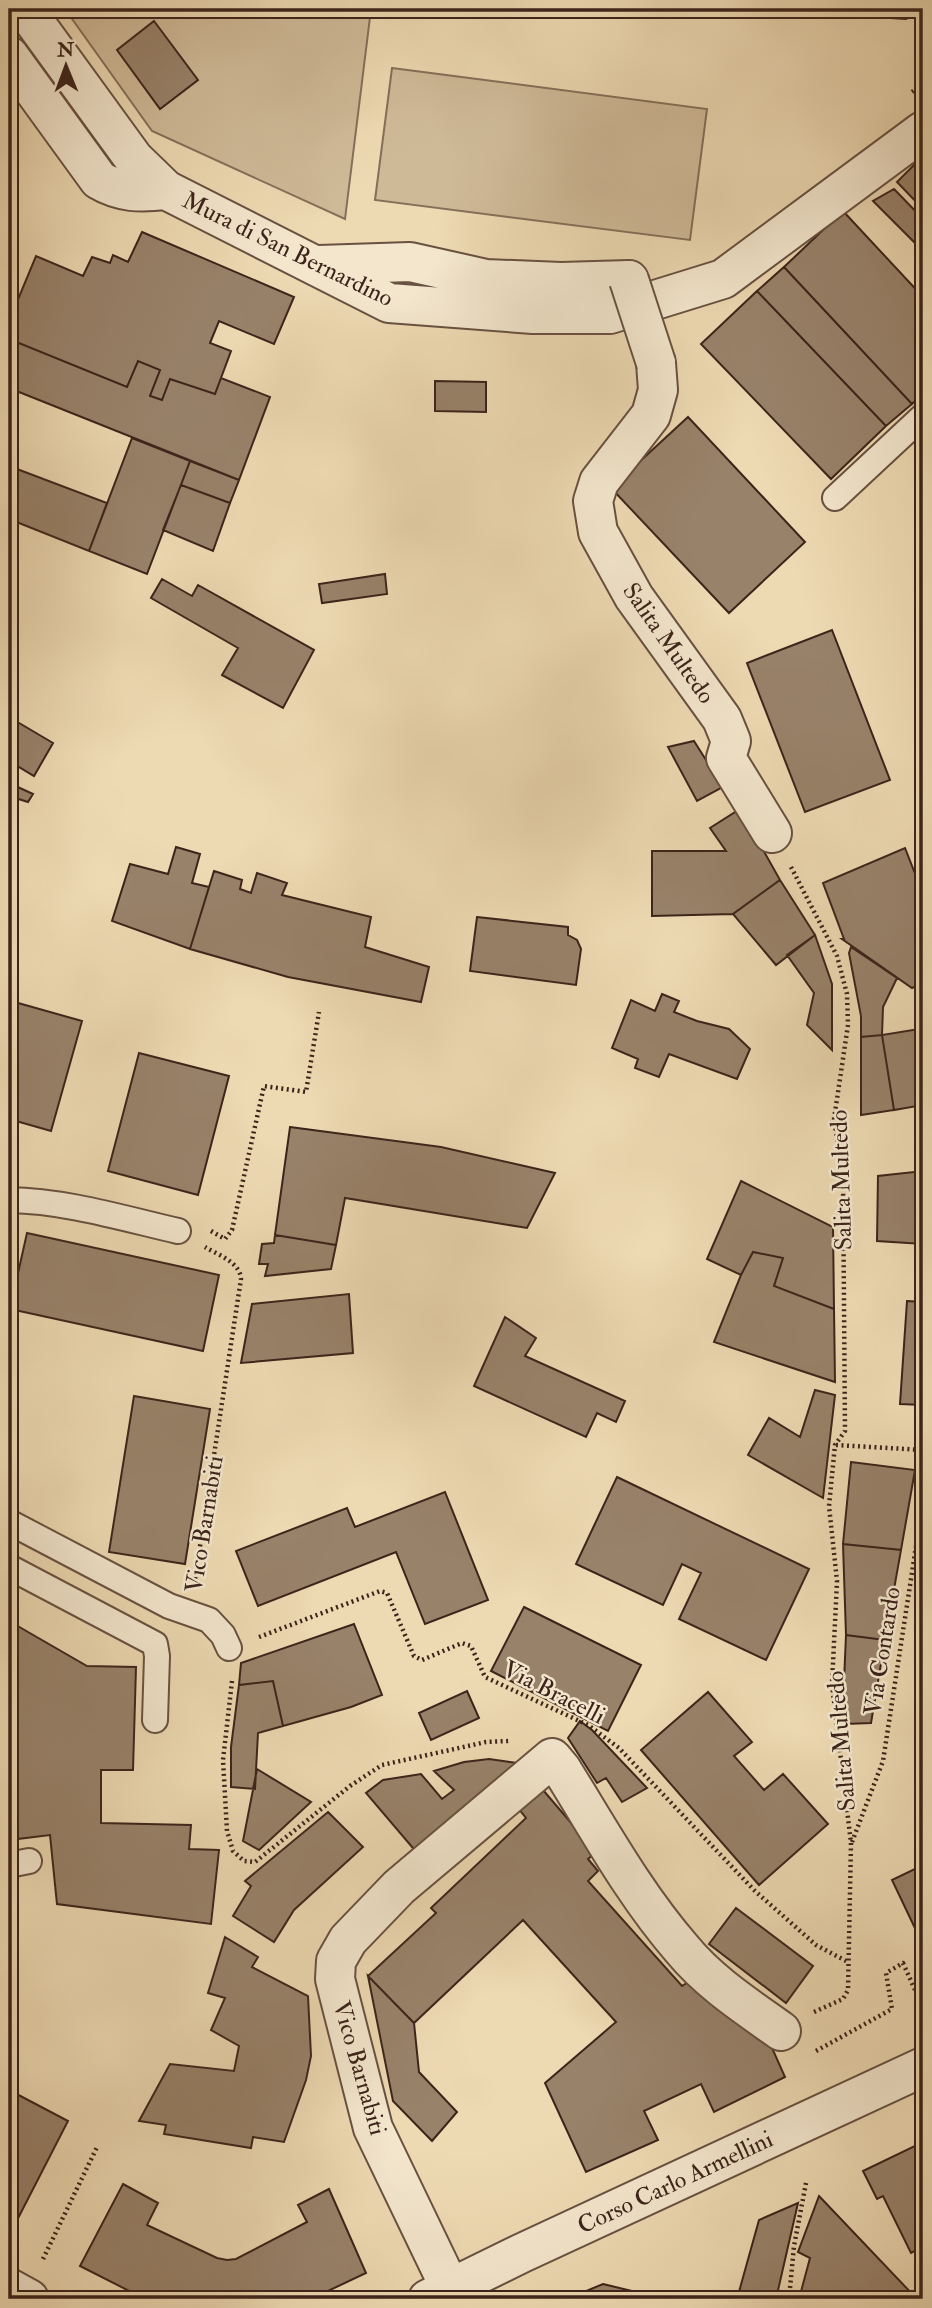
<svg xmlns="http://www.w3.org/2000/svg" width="932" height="2308" viewBox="0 0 932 2308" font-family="'IM FELL Double Pica',serif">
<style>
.green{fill:#cfba98;stroke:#866f5a;stroke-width:2}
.building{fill:#98826a;stroke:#3c241b;stroke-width:2}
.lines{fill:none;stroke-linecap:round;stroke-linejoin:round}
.service-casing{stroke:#685141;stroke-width:28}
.minor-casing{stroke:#685141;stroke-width:42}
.tertiary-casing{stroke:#685141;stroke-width:42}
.path{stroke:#3c241b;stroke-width:4.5;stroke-dasharray:2 3.5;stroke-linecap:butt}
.service{stroke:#f3e6cd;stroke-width:24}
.minor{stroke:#f3e6cd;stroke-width:38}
.tertiary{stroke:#f3e6cd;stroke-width:38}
.minor-bridge-casing{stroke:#685141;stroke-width:42;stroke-linecap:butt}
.minor-bridge{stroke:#f3e6cd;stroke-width:38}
.labels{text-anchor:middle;stroke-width:5;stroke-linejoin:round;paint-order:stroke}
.street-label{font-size:24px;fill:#3c241b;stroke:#f3e6cd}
</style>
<rect width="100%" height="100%" fill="#edd9b2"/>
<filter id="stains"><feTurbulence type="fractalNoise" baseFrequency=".00286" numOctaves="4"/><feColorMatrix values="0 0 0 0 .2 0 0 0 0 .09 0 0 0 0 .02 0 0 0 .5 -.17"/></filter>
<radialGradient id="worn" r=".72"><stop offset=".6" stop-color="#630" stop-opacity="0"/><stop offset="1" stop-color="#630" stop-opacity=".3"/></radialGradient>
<path class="green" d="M 65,9 L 371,9 L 345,219 L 152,131 Z
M 392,68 L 707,109 L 690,240 L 375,200 Z"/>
<path class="building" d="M 876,9 L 923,9 L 923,11 L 906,19 L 875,17 Z
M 154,21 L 198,80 L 160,109 L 117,50 Z
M 920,159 L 923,161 L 923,209 L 897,182 Z
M 894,189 L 923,219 L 923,251 L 873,201 Z
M 843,211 L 923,297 L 923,393 L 912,404 L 784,267 Z
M 142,232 L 294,297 L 274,344 L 219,321 L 210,343 L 231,351 L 215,394 L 170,379 L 162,400 L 150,396 L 160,370 L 138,361 L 127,387 L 9,339 L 9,321 L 36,256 L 83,276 L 92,257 L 110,263 L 113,255 L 128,262 Z
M 784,267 L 912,404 L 886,426 L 757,291 Z
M 757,291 L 886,426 L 831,479 L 701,344 Z
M 9,339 L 127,387 L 138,361 L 160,370 L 150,396 L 162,400 L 170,379 L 215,394 L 221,378 L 270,397 L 239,480 L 9,388 Z
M 435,381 L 486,382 L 486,412 L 435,411 Z
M 688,417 L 805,542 L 729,613 L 611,488 Z
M 132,438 L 190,461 L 147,574 L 89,551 Z
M 190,461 L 239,480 L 230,503 L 181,485 Z
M 9,466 L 107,503 L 89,551 L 9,519 Z
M 181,485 L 230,503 L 213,551 L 163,530 Z
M 385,574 L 387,594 L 322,603 L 319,584 Z
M 162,579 L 192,596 L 198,585 L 314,650 L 283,708 L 222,675 L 238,648 L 151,598 Z
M 923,589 L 923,626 L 915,592 Z
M 832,630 L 890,780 L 805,812 L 747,663 Z
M 9,717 L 53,743 L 34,776 L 9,761 Z
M 694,741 L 723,787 L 697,801 L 668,747 Z
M 9,783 L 33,794 L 28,802 L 9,796 Z
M 740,809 L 780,880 L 733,914 L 652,916 L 652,851 L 726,851 L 710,828 Z
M 176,847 L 200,854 L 192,883 L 209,887 L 190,949 L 112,921 L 130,864 L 168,874 Z
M 905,848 L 923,894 L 923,983 L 912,988 L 842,939 L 844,939 L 823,883 Z
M 214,871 L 242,880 L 240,889 L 251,893 L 257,873 L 287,883 L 282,895 L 371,917 L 365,947 L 429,967 L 421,1002 L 288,977 L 190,949 Z
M 780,880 L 815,935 L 776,965 L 733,914 Z
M 477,917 L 568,927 L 568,935 L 577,940 L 581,949 L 576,985 L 470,971 Z
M 815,935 L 832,984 L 832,1050 L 807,1025 L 814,993 L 787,955 Z
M 851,947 L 897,978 L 883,1007 L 882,1035 L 861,1037 L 861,1016 L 849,953 Z
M 662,994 L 679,1001 L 674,1012 L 697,1021 L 729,1029 L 750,1049 L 737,1079 L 669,1054 L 659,1077 L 635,1068 L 638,1059 L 612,1048 L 631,1000 L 655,1011 Z
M 11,1001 L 82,1021 L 51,1131 L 9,1119 L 9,1008 Z
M 919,1029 L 923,1031 L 923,1105 L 894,1110 L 882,1035 Z
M 882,1035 L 894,1110 L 861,1115 L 861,1037 Z
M 139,1053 L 229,1076 L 198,1195 L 108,1171 Z
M 290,1127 L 441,1147 L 555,1173 L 527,1228 L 345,1198 L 336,1245 L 275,1235 Z
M 923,1171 L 923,1244 L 877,1241 L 878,1176 Z
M 741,1181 L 833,1227 L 834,1309 L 774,1286 L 783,1258 L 753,1252 L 741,1275 L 707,1259 Z
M 27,1233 L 219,1275 L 203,1351 L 10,1309 Z
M 275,1235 L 336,1245 L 331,1269 L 265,1276 L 268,1264 L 259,1264 L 262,1244 L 274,1243 Z
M 753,1252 L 783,1258 L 774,1286 L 834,1309 L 835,1382 L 714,1342 L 741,1275 Z
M 349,1294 L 353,1353 L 241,1363 L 252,1304 Z
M 907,1301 L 923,1302 L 923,1405 L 900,1404 Z
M 505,1317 L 536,1338 L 525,1356 L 625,1401 L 616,1422 L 597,1413 L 586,1437 L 474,1386 Z
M 815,1390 L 835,1395 L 823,1498 L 748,1455 L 769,1418 L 800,1437 Z
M 134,1396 L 210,1409 L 185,1564 L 109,1552 Z
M 851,1462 L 915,1470 L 901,1550 L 843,1544 Z
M 617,1477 L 809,1569 L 766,1660 L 679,1619 L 701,1573 L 682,1564 L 663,1605 L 576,1564 Z
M 445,1492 L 488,1600 L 425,1624 L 396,1552 L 258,1606 L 236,1551 L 347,1508 L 355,1527 Z
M 843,1544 L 901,1550 L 885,1640 L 846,1635 Z
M 524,1607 L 641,1665 L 608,1731 L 491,1671 Z
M 9,1621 L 87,1666 L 136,1667 L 133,1770 L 101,1770 L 101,1823 L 191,1825 L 189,1849 L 219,1850 L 211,1924 L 57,1904 L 50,1835 L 9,1840 Z
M 354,1624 L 382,1695 L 351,1707 L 283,1726 L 273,1681 L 239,1685 L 241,1663 Z
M 846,1635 L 885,1640 L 871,1723 L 845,1724 L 843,1705 Z
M 273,1681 L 283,1726 L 258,1733 L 255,1789 L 231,1787 L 231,1747 L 239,1685 Z
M 467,1691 L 479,1718 L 431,1740 L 419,1713 Z
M 708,1692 L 752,1742 L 734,1756 L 764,1790 L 783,1774 L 828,1824 L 759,1885 L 641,1750 Z
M 580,1721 L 592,1730 L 647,1788 L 622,1802 L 606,1778 L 597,1783 L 568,1738 Z
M 489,1759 L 517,1763 L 418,1854 L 366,1793 L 383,1780 L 421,1774 L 442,1799 L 454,1790 L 434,1771 L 464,1762 Z
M 257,1769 L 311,1802 L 259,1850 L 243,1841 Z
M 537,1783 L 596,1852 L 588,1859 L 598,1871 L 588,1881 L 682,1986 L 693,1979 L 769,2041 L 785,2077 L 714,2112 L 701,2084 L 644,2111 L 658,2140 L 586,2172 L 545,2083 L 616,2022 L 523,1920 L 414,2023 L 368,1976 L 436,1913 L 431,1908 L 526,1818 L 514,1803 Z
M 328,1812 L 363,1847 L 294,1910 L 274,1942 L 233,1916 L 251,1886 L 245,1881 Z
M 923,1865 L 923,1945 L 892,1880 Z
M 736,1908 L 813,1966 L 786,2003 L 709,1944 Z
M 225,1937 L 258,1957 L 252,1967 L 308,1996 L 311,2056 L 306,2080 L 284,2142 L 253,2137 L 251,2148 L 164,2134 L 166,2125 L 139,2121 L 170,2064 L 234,2071 L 239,2046 L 211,2030 L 225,1998 L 208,1993 Z
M 368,1976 L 414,2023 L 419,2072 L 457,2112 L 432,2141 L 393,2101 Z
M 9,2090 L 68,2121 L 12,2230 L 9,2228 Z
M 923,2142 L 923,2247 L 911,2253 L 883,2196 L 877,2199 L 863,2171 Z
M 123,2184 L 158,2203 L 147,2225 L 217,2258 L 227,2260 L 236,2259 L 307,2222 L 298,2205 L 329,2189 L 366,2273 L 311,2299 L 145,2299 L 80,2266 Z
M 819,2196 L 916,2298 L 916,2299 L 799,2299 L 810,2258 L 798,2252 Z
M 798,2203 L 776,2299 L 737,2299 L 759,2220 Z
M 603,2284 L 665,2299 L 567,2299 Z"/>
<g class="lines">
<defs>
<path id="service" d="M 835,498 L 923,416
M 9,1200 C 66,1201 122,1218 178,1231
M 9,1522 L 169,1606 L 209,1620 L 223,1635 L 229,1648
M 9,1567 L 155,1644 L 157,1656 L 155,1720
M 9,1865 L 29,1861"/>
<path id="minor" d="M 25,9 L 134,159 L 166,190 L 389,303 L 533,314 L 610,314 L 723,279 L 923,131
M 9,56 L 99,180 C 121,193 141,193 166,190
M 319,265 L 410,262 L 486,279 L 561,282 L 629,280
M 656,363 L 658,390 L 651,415 L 599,482 L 593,501 L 598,532 L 634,597 L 722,719 L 731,741 L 726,758 L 772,833
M 451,2290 L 373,2128 L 335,1979 L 336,1961 L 348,1940 L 399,1887 L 552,1758 L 562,1770 C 600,1831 635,1895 682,1949 C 709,1982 746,2006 781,2031"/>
<path id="tertiary" d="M 9,2288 L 29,2299
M 428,2299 L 522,2253 L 923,2067"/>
</defs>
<use href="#service" class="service-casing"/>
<use href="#minor" class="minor-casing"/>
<use href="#tertiary" class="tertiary-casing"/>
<path class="path" d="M 912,92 L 923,84
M 791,867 L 837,956 L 847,994 L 848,1025 L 834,1119 L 843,1176 L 845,1431 L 835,1445 L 829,1506 L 837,1581 L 832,1684 L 851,1843 L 848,1990 L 843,1999 L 814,2012
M 211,1231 L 225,1239 L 232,1230 L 264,1086 L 306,1092 L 319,1012
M 836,1445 L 923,1450
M 195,1579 L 241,1279 C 240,1262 218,1255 205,1247
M 259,1637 L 380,1591 L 387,1593 L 414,1656 L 422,1660 L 462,1643 L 471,1646 L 485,1677 L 588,1725 L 619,1748 L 755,1891 L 816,1945 L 848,1962
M 232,1681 L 223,1760 L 227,1831 L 233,1851 L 244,1861 L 255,1862 L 350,1786 L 382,1765 L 486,1742 L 509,1741
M 852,1842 L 883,1761 L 923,1501
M 816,2051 L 892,2009 L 886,1973 L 903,1963 L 923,2008
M 43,2259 L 98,2145
M 789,2299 L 794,2246 L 806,2183"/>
<use href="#service" class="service"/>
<use href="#minor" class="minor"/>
<use href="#tertiary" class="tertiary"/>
<defs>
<path id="minor-bridge" d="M 629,280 L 656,363"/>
</defs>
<use href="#minor-bridge" class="minor-bridge-casing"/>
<use href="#minor-bridge" class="minor-bridge"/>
</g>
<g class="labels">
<g class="street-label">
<text transform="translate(288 249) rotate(26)" y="8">Mura di San Bernardino</text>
<text transform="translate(669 643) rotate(55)" y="8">Salita Multedo</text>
<text transform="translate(841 1180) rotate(-92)" y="8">Salita Multedo</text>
<text transform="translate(204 1524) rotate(-81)" y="8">Vico Barnabiti</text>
<text transform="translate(882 1651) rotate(-81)" y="8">Via Contardo</text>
<text transform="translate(554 1692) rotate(27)" y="8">Via Bracelli</text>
<text transform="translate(841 1741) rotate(-95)" y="8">Salita Multedo</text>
<text transform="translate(360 2068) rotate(74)" y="8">Vico Barnabiti</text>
<text transform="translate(675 2182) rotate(-25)" y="8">Corso Carlo Armellini</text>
</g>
</g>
<rect width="932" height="2308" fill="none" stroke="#edd9b2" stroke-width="35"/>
<rect x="10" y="10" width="911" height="2287" fill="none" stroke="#3c241b" stroke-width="3.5"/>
<rect x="18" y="18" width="897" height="2273" fill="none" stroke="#3c241b" stroke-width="2"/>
<g transform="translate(66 66) rotate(359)" stroke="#f3e6cd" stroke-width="5" paint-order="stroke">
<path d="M0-5L12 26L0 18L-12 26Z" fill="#3c241b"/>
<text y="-10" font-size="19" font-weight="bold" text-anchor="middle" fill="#3c241b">N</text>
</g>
<rect width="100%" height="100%" filter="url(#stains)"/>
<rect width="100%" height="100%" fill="url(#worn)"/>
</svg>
